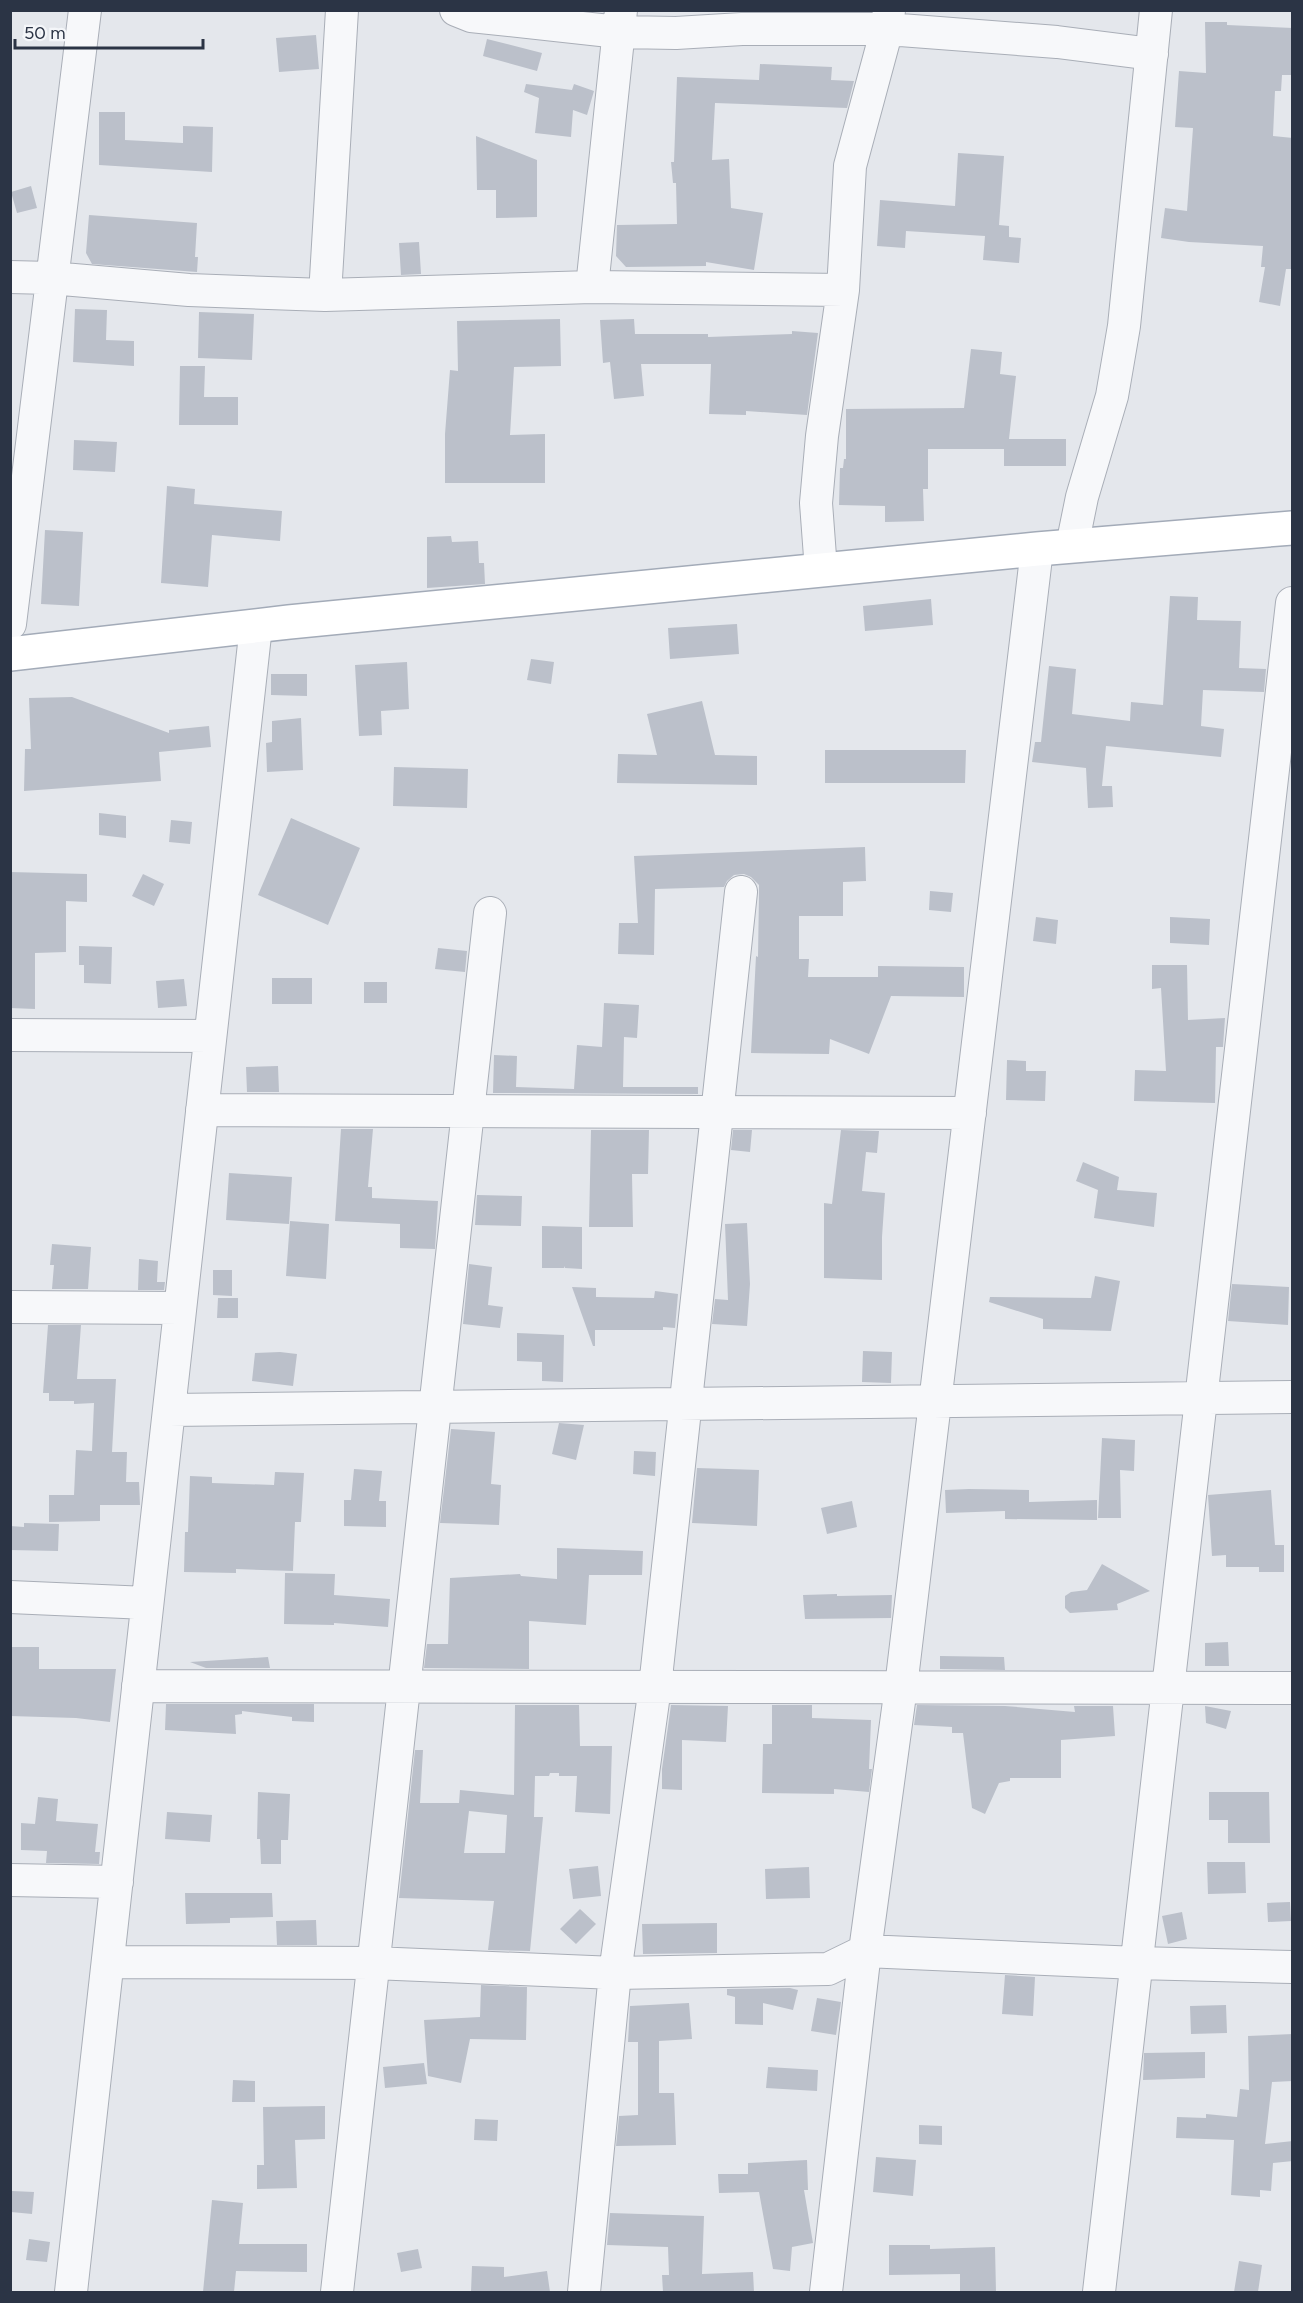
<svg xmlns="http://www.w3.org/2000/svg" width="1303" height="2303" viewBox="0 0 1303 2303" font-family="Figtree,sans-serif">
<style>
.building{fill:#bbc0ca;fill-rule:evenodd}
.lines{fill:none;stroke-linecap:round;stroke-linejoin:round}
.minor-casing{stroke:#a9aeb7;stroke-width:34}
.major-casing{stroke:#a3abb8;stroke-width:36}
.minor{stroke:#f7f8fa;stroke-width:32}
.major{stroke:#fff;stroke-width:33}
</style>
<rect width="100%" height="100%" fill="#e4e7ec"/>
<path class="building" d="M 1205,22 L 1227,22 L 1227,25 L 1293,28 L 1293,75 L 1282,75 L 1281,91 L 1275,91 L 1273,136 L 1293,138 L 1293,269 L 1286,269 L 1280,306 L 1259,302 L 1265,267 L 1261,267 L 1263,246 L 1189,242 L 1161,238 L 1165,208 L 1187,211 L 1193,128 L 1175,127 L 1179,71 L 1206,73 Z
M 316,35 L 319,69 L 279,72 L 276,38 Z
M 487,39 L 542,53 L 537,71 L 483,56 Z
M 760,64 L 832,67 L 831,80 L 854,81 L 847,108 L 715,103 L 712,160 L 729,159 L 731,208 L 763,213 L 754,270 L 706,262 L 706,266 L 626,267 L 616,256 L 617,225 L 677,224 L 676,183 L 673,183 L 671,162 L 674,162 L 677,77 L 759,80 Z
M 526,84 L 572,90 L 574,84 L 594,91 L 587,115 L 573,110 L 571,137 L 535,133 L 539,98 L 524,92 Z
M 99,112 L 125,112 L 125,140 L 183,143 L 183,126 L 213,127 L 212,172 L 99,165 Z
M 476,136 L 537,160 L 537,217 L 496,218 L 496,190 L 477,190 Z
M 958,153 L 1004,156 L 999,225 L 1009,226 L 1009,237 L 1021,238 L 1019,263 L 983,260 L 985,236 L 906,231 L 905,248 L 877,246 L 880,200 L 955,206 Z
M 31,186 L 37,208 L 17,213 L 11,192 Z
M 89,215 L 197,223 L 195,257 L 198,257 L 197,272 L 92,264 L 86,253 Z
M 419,242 L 421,274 L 401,275 L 399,243 Z
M 75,309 L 107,310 L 106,340 L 134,341 L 134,366 L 73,362 Z
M 199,312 L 254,314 L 252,360 L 198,358 Z
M 560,319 L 561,366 L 514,367 L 510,435 L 545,434 L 545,483 L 445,483 L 445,434 L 450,370 L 458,371 L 457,321 Z
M 634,319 L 635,334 L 708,334 L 708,337 L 792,334 L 792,331 L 818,333 L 807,415 L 746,411 L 746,415 L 709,414 L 711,364 L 641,364 L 644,396 L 614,399 L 610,362 L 603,363 L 600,320 Z
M 971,349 L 1002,352 L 1000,374 L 1016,376 L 1009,439 L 1066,439 L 1066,466 L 1004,466 L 1004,449 L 928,449 L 928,489 L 923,489 L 924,521 L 885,522 L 885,506 L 839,505 L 840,468 L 843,468 L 844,459 L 846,459 L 846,409 L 964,408 Z
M 180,366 L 205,366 L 204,397 L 238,397 L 238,425 L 179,425 Z
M 74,440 L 117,442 L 115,472 L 73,470 Z
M 167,486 L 195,489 L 194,504 L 282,511 L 280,541 L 212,535 L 208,587 L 161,583 Z
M 45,530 L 83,532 L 79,606 L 41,604 Z
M 451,536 L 452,542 L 478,541 L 479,563 L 484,563 L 485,584 L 427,588 L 427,537 Z
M 1170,596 L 1198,597 L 1197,620 L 1241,621 L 1239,668 L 1266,669 L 1264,692 L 1203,690 L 1201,726 L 1224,729 L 1221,757 L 1106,746 L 1102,786 L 1112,786 L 1113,807 L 1088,808 L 1086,768 L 1032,762 L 1035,742 L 1041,742 L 1049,666 L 1076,669 L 1072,714 L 1130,721 L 1131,702 L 1163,705 Z
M 931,599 L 933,625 L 865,631 L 863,606 Z
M 737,624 L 739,654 L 670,659 L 668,628 Z
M 531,659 L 554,662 L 551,684 L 527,680 Z
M 407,662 L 409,709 L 381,711 L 382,735 L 359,736 L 355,665 Z
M 271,674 L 307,674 L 307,696 L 271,695 Z
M 72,697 L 169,733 L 169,730 L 209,726 L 211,747 L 159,752 L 161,781 L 24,791 L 25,749 L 31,749 L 29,698 Z
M 702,701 L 715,755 L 757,756 L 757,785 L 617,783 L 618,754 L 657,755 L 647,714 Z
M 301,718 L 303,770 L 267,772 L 266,743 L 272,742 L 272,721 Z
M 825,750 L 966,750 L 965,783 L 825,783 Z
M 394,767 L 468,769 L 467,808 L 393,806 Z
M 99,813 L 126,816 L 126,838 L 99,835 Z
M 291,818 L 360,848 L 328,925 L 258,895 Z
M 171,820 L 192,822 L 190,844 L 169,842 Z
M 865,847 L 866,881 L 843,882 L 843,916 L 799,916 L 799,959 L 809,959 L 808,977 L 878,977 L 878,966 L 964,967 L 964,997 L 891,996 L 869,1054 L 830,1039 L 829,1054 L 751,1053 L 756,956 L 758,957 L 759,894 L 759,885 L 751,877 L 744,874 L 734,875 L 727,881 L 724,887 L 655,889 L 654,955 L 618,954 L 619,923 L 638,923 L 634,856 Z
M 10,872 L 87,874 L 87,902 L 66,901 L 66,952 L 35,953 L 35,1009 L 10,1008 Z
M 143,874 L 164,884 L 154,906 L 132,896 Z
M 930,891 L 953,893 L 951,912 L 929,910 Z
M 1036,917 L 1058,920 L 1056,944 L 1033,941 Z
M 1170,917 L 1210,919 L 1209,945 L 1170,943 Z
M 79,946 L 112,947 L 111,984 L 84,983 L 84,965 L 79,965 Z
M 438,948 L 467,951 L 465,972 L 435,969 Z
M 1152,965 L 1187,965 L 1188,1020 L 1225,1018 L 1223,1047 L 1216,1047 L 1215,1103 L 1134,1101 L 1135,1070 L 1166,1071 L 1161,988 L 1152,989 Z
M 272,978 L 312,978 L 312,1004 L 272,1004 Z
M 184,979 L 187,1006 L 158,1008 L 156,981 Z
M 364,982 L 387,982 L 387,1003 L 364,1003 Z
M 604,1003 L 639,1005 L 637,1038 L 624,1037 L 623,1087 L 698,1087 L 698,1094 L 493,1093 L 494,1055 L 517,1056 L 516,1087 L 574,1089 L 577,1045 L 602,1047 Z
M 1007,1060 L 1026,1061 L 1026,1071 L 1046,1071 L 1045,1101 L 1006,1100 Z
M 278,1066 L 279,1092 L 247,1092 L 246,1067 Z
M 341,1129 L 373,1129 L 368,1187 L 372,1187 L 372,1198 L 438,1201 L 435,1249 L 400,1248 L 400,1224 L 335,1221 Z
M 591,1130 L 649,1130 L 648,1174 L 632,1174 L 633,1227 L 589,1227 Z
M 733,1130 L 752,1130 L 750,1152 L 731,1150 Z
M 841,1130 L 879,1131 L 877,1153 L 866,1152 L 862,1191 L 885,1193 L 882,1237 L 882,1280 L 824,1278 L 824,1203 L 832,1204 Z
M 1083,1162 L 1119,1177 L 1117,1190 L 1157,1193 L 1154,1227 L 1094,1218 L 1098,1190 L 1076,1181 Z
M 229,1173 L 292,1177 L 289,1224 L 226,1220 Z
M 477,1195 L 522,1196 L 521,1226 L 475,1225 Z
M 290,1221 L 329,1224 L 326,1279 L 286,1276 Z
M 747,1223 L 750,1284 L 747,1326 L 712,1324 L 715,1299 L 728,1300 L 725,1224 Z
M 542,1226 L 582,1227 L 582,1269 L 565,1268 L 564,1266 L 564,1268 L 542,1268 Z
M 52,1244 L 91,1247 L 88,1289 L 52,1289 L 54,1265 L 50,1265 Z
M 139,1259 L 158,1261 L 157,1282 L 165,1282 L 164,1290 L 138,1290 Z
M 469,1264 L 492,1267 L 488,1305 L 503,1307 L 500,1328 L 463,1324 Z
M 213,1270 L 232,1270 L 232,1296 L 213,1295 Z
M 1095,1276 L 1120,1281 L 1111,1331 L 1043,1329 L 1043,1319 L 989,1302 L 990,1297 L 1091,1298 Z
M 1232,1284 L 1289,1287 L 1288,1325 L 1228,1321 Z
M 572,1287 L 596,1288 L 596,1297 L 654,1298 L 655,1291 L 678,1294 L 675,1328 L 663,1327 L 663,1330 L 595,1330 L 595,1346 L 593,1346 Z
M 218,1298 L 238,1298 L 238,1318 L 217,1318 Z
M 48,1325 L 81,1325 L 77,1379 L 116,1379 L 112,1452 L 127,1452 L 126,1482 L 139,1482 L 140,1505 L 100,1505 L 100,1521 L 49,1522 L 49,1495 L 74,1495 L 76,1450 L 92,1451 L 94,1403 L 74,1404 L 74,1401 L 49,1401 L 49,1393 L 43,1393 Z
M 517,1333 L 564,1335 L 563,1382 L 542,1381 L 542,1362 L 517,1361 Z
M 863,1351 L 892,1352 L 891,1383 L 862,1382 Z
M 280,1352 L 297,1354 L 293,1386 L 252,1381 L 255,1353 Z
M 559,1423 L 584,1425 L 576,1460 L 552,1454 Z
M 451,1429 L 495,1432 L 491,1484 L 501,1485 L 499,1525 L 440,1523 Z
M 1102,1438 L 1135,1440 L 1134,1471 L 1120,1470 L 1121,1518 L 1098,1518 Z
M 634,1451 L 656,1452 L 655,1476 L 633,1474 Z
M 697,1468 L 759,1470 L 757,1526 L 692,1523 Z
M 354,1469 L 382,1471 L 379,1501 L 386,1501 L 386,1527 L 344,1526 L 344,1500 L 351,1500 Z
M 275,1472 L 304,1473 L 301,1522 L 295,1522 L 293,1571 L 236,1569 L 236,1573 L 184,1572 L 185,1532 L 188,1532 L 190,1476 L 212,1477 L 212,1483 L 274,1485 Z
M 969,1489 L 1029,1490 L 1029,1502 L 1097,1500 L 1097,1520 L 1005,1519 L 1005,1511 L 946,1513 L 945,1490 Z
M 1271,1490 L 1275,1545 L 1284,1545 L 1284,1572 L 1259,1572 L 1259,1567 L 1226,1567 L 1226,1555 L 1212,1556 L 1208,1495 Z
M 852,1501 L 857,1527 L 827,1534 L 821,1508 Z
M 24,1523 L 59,1524 L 58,1551 L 10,1550 L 10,1526 L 24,1527 Z
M 557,1548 L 643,1551 L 642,1575 L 589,1575 L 586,1625 L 529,1621 L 529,1669 L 424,1668 L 427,1644 L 448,1644 L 450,1578 L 520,1574 L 521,1576 L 557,1579 Z
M 1102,1564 L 1150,1591 L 1117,1604 L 1118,1610 L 1070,1613 L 1065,1608 L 1065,1596 L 1071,1592 L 1087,1590 Z
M 285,1573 L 335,1574 L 334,1595 L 390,1599 L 388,1627 L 334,1623 L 334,1625 L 284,1624 Z
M 837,1594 L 837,1596 L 892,1595 L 891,1618 L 805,1619 L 803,1595 Z
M 1228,1642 L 1229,1666 L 1205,1666 L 1205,1643 Z
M 10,1647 L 39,1647 L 39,1669 L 116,1669 L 110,1722 L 76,1718 L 10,1716 Z
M 940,1656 L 1004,1657 L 1005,1670 L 940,1669 Z
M 268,1657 L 270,1668 L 206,1668 L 190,1662 Z
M 166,1704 L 314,1704 L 314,1722 L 292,1721 L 292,1717 L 242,1711 L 242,1714 L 235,1715 L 236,1734 L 165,1730 Z
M 515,1705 L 579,1705 L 580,1746 L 612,1746 L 610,1814 L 575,1812 L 577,1776 L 559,1776 L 559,1773 L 550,1773 L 549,1776 L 535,1776 L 534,1817 L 543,1817 L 530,1951 L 488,1950 L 494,1901 L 399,1898 L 415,1750 L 423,1750 L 420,1803 L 459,1803 L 460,1790 L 514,1795 ZM 469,1811 L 507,1815 L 505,1853 L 464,1853 Z
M 671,1705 L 728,1706 L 726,1742 L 682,1740 L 682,1790 L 662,1789 L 662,1769 Z
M 772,1705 L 812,1705 L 812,1718 L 871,1720 L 869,1769 L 872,1769 L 869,1792 L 834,1789 L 834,1794 L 762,1793 L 763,1744 L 772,1744 Z
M 917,1705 L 1005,1706 L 1075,1712 L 1074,1706 L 1113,1706 L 1115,1736 L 1061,1740 L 1061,1778 L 1010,1778 L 1010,1781 L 999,1783 L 985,1814 L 972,1808 L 963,1733 L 952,1733 L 952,1727 L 914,1725 Z
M 1205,1706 L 1231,1711 L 1226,1729 L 1206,1723 Z
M 258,1792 L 290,1794 L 288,1840 L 281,1840 L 281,1864 L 261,1864 L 260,1839 L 257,1839 Z
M 1209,1792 L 1269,1792 L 1270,1843 L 1228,1843 L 1228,1820 L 1209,1820 Z
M 38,1797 L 58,1799 L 56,1821 L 98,1824 L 95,1852 L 100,1852 L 99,1864 L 46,1863 L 47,1851 L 21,1850 L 21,1823 L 35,1824 Z
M 167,1812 L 212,1815 L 210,1842 L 165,1839 Z
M 1207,1862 L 1245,1862 L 1246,1893 L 1208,1894 Z
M 598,1866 L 601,1896 L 573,1899 L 569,1869 Z
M 809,1867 L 810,1898 L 766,1899 L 765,1869 Z
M 185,1893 L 272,1893 L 273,1917 L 230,1918 L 230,1923 L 186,1924 Z
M 1290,1902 L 1291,1921 L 1268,1922 L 1267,1903 Z
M 580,1909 L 596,1924 L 576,1944 L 560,1929 Z
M 1182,1912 L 1187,1939 L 1168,1944 L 1162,1916 Z
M 316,1920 L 317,1945 L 277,1945 L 276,1921 Z
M 717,1923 L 717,1953 L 643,1954 L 642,1924 Z
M 1005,1975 L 1035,1977 L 1033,2016 L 1002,2014 Z
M 481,1985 L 527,1987 L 526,2040 L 470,2039 L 461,2083 L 428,2076 L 424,2020 L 480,2017 Z
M 790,1988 L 798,1990 L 793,2010 L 763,2003 L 763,2025 L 735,2024 L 735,1997 L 727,1995 L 727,1989 Z
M 817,1998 L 841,2002 L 836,2035 L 811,2031 Z
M 689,2003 L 692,2039 L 659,2041 L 659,2093 L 674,2093 L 676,2145 L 616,2146 L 619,2116 L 638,2115 L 638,2042 L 628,2042 L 630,2006 Z
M 1226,2005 L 1227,2033 L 1191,2034 L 1190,2006 Z
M 1293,2034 L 1293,2081 L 1272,2082 L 1265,2144 L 1293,2141 L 1293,2161 L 1273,2163 L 1271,2191 L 1260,2190 L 1260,2197 L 1231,2195 L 1234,2140 L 1176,2138 L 1177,2117 L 1206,2118 L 1206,2114 L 1237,2117 L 1240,2089 L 1249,2090 L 1248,2036 Z
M 1205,2052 L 1205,2078 L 1143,2080 L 1144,2053 Z
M 424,2063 L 427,2084 L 385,2088 L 383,2067 Z
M 768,2067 L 818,2070 L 817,2091 L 766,2088 Z
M 233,2080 L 255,2081 L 255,2102 L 232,2102 Z
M 325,2106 L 325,2139 L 295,2140 L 297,2188 L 257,2189 L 257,2165 L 264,2165 L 263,2107 Z
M 475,2119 L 498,2120 L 497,2141 L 474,2140 Z
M 919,2125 L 942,2126 L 942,2145 L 919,2144 Z
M 876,2157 L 916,2160 L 913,2196 L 873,2192 Z
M 807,2160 L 808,2190 L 804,2190 L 813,2243 L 792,2247 L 790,2271 L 773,2269 L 759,2192 L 719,2193 L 718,2174 L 748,2174 L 748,2163 Z
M 12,2191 L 34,2192 L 32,2214 L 11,2212 Z
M 212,2200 L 243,2203 L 239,2244 L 307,2244 L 307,2272 L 236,2271 L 234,2292 L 203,2292 Z
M 610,2213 L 704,2216 L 702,2274 L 753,2272 L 754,2292 L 663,2292 L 662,2275 L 669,2275 L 668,2247 L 607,2245 Z
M 29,2239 L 50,2242 L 47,2262 L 26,2260 Z
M 889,2245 L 930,2245 L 930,2249 L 995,2247 L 996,2292 L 960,2292 L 960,2274 L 889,2275 Z
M 418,2249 L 422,2268 L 401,2272 L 397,2253 Z
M 1239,2261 L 1262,2265 L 1258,2292 L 1234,2292 Z
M 472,2266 L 504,2267 L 504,2277 L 547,2271 L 550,2292 L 471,2292 Z"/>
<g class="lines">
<defs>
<path id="minor" d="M 456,10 L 471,16 L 619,32 L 676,33 L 742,29 L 887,29 L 1057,42 L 1152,54
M 10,277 L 51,278 L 189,290 L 325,295 L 592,287 L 843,290
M 592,287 L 621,10
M 325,295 L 342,10
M 1072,546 L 1082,497 L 1112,396 L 1124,326 L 1156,10
M 821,570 L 816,503 L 822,436 L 843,290 L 850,166 L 887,29 L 889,10
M 10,624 L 85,10
M 10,1035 L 210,1036
M 202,1110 L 970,1113
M 10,1307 L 180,1308
M 169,1410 L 1292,1397
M 10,1597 L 147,1603
M 138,1686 L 1292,1688
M 10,1880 L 117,1882
M 108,1962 L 373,1963 L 615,1973 L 828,1969 L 865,1951 L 1137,1963 L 1292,1967
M 71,2292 L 256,626
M 337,2292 L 490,913
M 584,2292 L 615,1973 L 655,1687 L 741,892
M 826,2292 L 865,1951 L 901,1687 L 1037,549
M 1099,2292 L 1292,603"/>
<path id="major" d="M 10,654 L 289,622 L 1037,549 L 1292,528"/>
</defs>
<use href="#minor" class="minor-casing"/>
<use href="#major" class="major-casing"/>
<use href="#minor" class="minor"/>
<use href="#major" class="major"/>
</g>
<rect width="1303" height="2303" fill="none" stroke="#2b3445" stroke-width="24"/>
<path d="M15 39v9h188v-9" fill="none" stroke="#2b3445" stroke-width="3"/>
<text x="24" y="39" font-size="18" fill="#2b3445" stroke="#f4f6f9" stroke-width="4.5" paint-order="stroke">50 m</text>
</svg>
